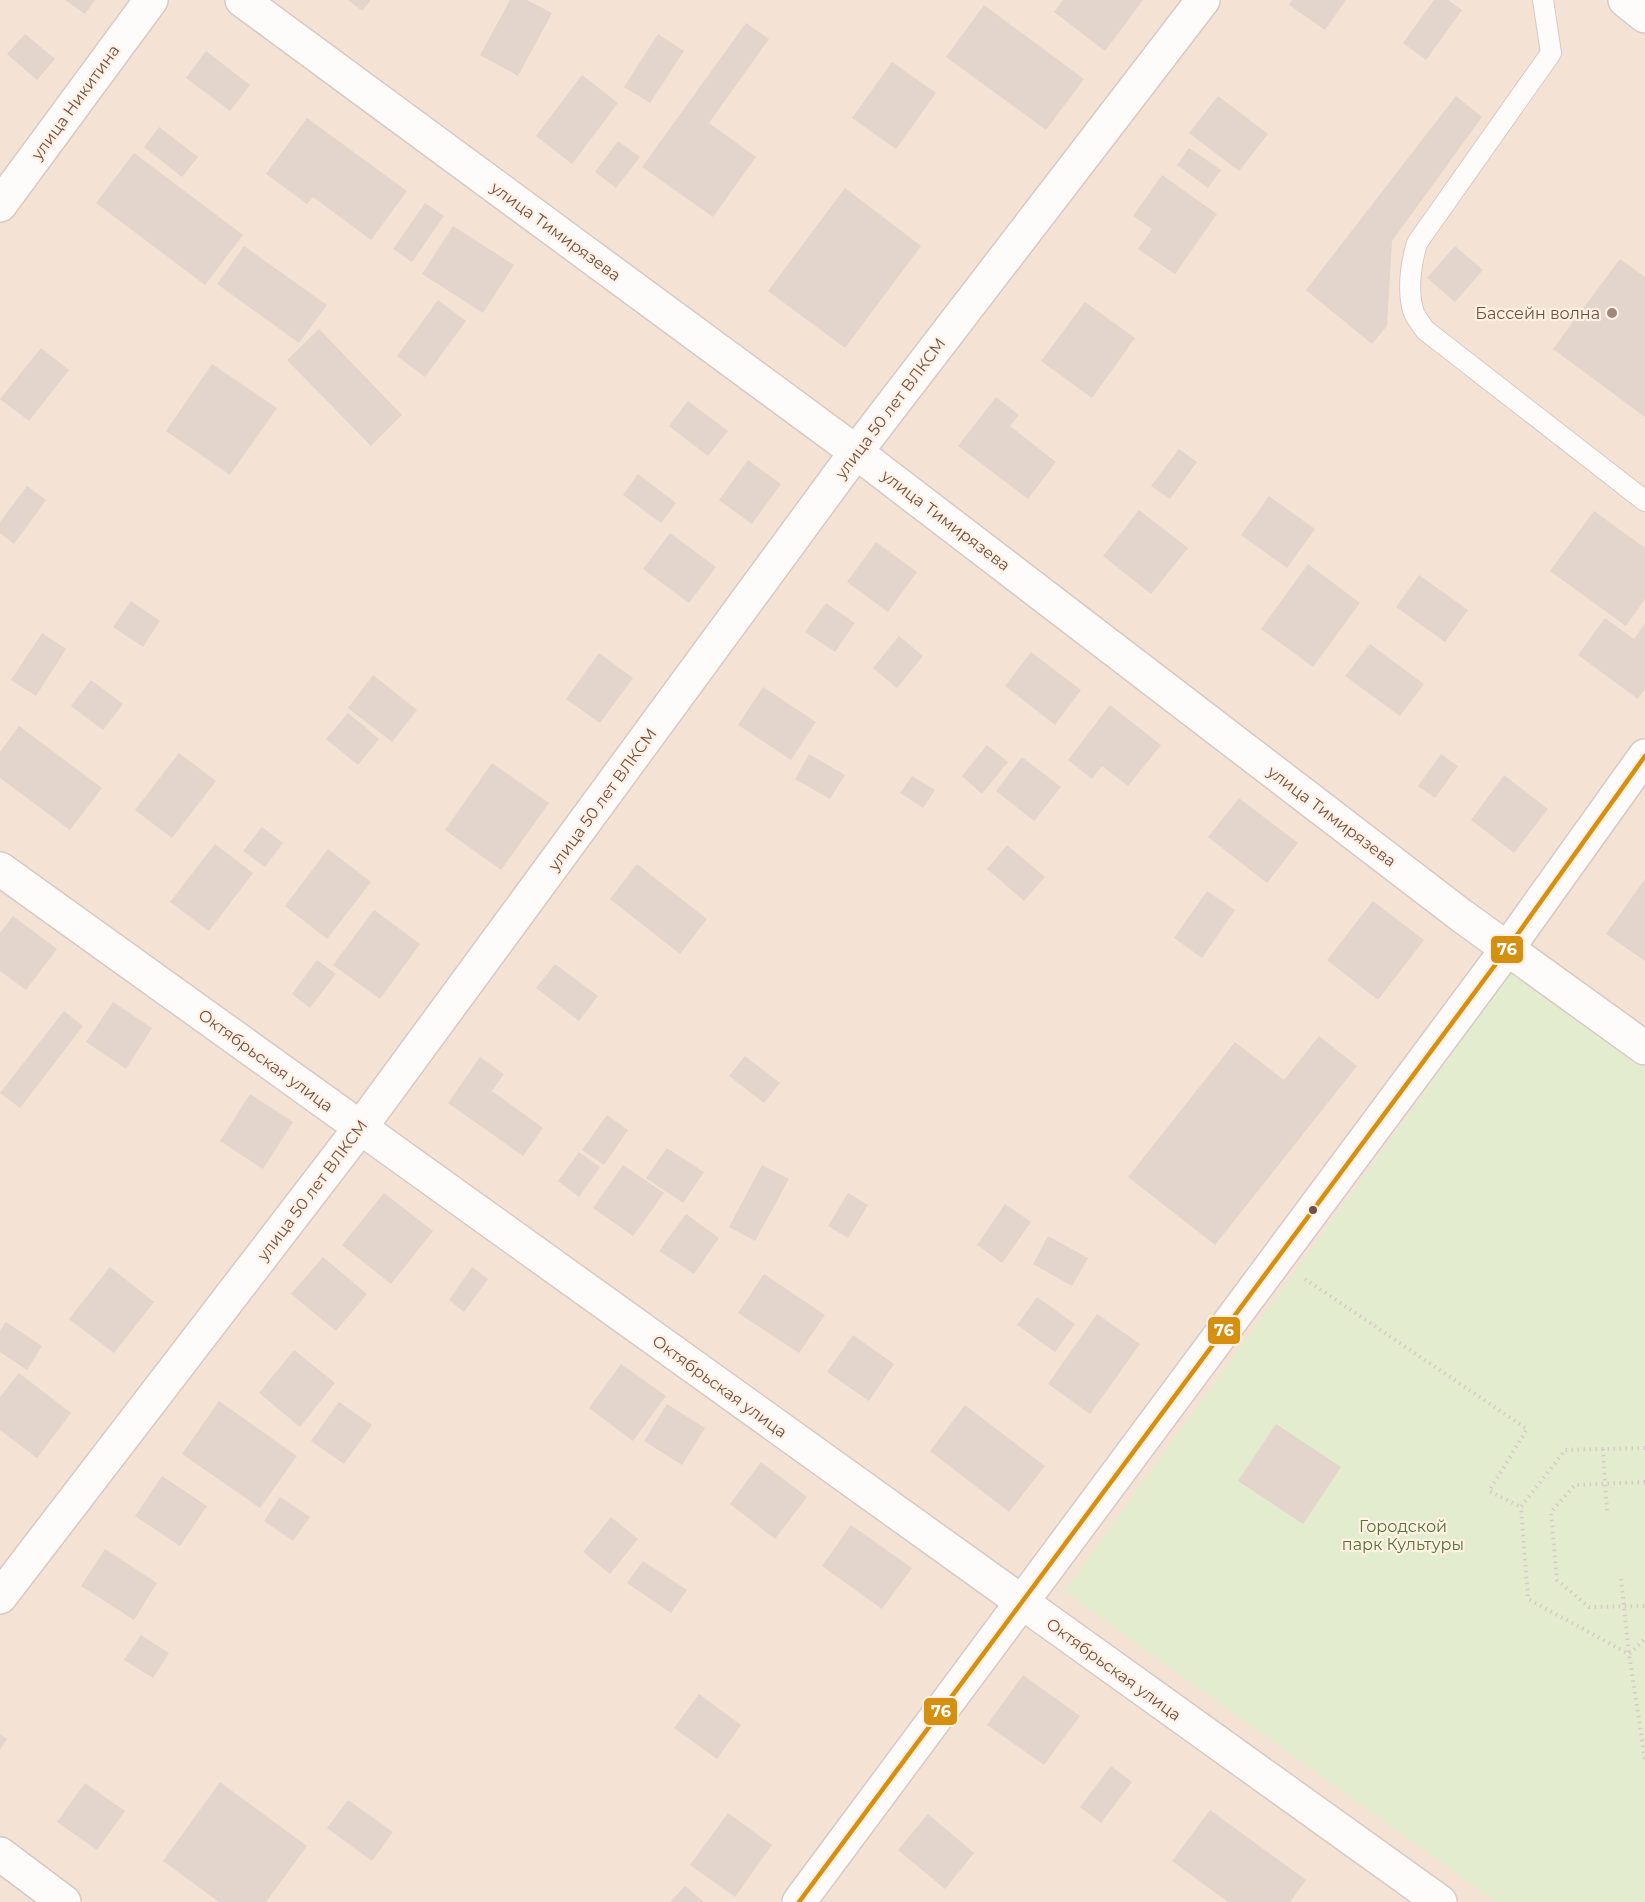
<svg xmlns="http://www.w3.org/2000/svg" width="1645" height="1902" font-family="Montserrat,sans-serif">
<rect width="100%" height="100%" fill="#f6ede5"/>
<!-- residential -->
<rect fill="#f4e3d5" x="0" y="0" width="1645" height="1902"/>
<!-- park -->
<polygon fill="#e3ecce" points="1512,971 1645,1066 1645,1902 1496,1902 1064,1591"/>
<!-- building -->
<g fill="#e3d4cc">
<polygon points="65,0 95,0 85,14"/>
<polygon points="348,0 371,0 362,11"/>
<polygon points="510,0 527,0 552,13 518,76 480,55"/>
<polygon points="1063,0 1143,0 1105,51 1054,12"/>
<polygon points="1292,0 1346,0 1325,30 1289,5"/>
<polygon points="1434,0 1448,0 1462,10 1426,60 1403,43"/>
<polygon points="984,5 1084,79 1046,130 946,57"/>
<polygon points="746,23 769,39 709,123 756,157 713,217 642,167"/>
<polygon points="25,34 55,59 37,80 7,54"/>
<polygon points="658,34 684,51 650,103 624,87"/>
<polygon points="206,51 250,85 230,111 186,78"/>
<polygon points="892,62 936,93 896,149 852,118"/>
<polygon points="582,75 618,103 572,164 536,136"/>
<polygon points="1218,96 1268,134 1239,171 1189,133"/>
<polygon points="1456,96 1482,117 1392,241 1387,326 1372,344 1306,290"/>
<polygon points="307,118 407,191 371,240 313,197 307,204 266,174"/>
<polygon points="159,127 198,157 182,177 144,147"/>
<polygon points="618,141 640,157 616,188 595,172"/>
<polygon points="1189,148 1221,170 1208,188 1177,165"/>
<polygon points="134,153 243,235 205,285 96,203"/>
<polygon points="1162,175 1217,214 1175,274 1138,249 1152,229 1133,216"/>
<polygon points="845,188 921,246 845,348 768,291"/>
<polygon points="425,203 444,216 412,262 393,249"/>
<polygon points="453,226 514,265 483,313 422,274"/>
<polygon points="244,246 327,305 299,343 217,284"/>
<polygon points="1455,246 1483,270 1455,302 1427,278"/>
<polygon points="1620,259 1645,277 1645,417 1553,349"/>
<polygon points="438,300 466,321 425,377 397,356"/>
<polygon points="1085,302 1135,338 1092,398 1041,361"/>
<polygon points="319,329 402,415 371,446 287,360"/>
<polygon points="41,348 69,370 29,421 0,399"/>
<polygon points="212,364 277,408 230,475 166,431"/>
<polygon points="996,397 1019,415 1010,426 1056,462 1028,499 958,446"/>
<polygon points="688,401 728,431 708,456 669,426"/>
<polygon points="1179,449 1197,462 1170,499 1151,486"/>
<polygon points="748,460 781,484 752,524 719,500"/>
<polygon points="638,474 676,503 661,523 623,495"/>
<polygon points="27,486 46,500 14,544 0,533 0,522"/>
<polygon points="1269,496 1315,529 1287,568 1241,535"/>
<polygon points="1139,510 1188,548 1151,594 1103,556"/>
<polygon points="1594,511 1645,548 1645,599 1626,626 1550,571"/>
<polygon points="670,533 716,567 689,603 643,569"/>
<polygon points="876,542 917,572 888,612 847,582"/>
<polygon points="1308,564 1360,603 1313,667 1261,629"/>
<polygon points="1419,575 1468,610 1445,642 1396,607"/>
<polygon points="131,601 160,621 143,647 113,627"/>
<polygon points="826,603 855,623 835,652 805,632"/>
<polygon points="1605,618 1634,639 1645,623 1645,689 1638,699 1578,655"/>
<polygon points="42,633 66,649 36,696 11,680"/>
<polygon points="899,636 923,656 897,688 873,668"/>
<polygon points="1370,644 1424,684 1400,716 1345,676"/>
<polygon points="1031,652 1081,690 1055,725 1005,686"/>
<polygon points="599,653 633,678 600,723 566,699"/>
<polygon points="373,675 417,710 392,742 348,708"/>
<polygon points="91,680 123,704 103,730 71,706"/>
<polygon points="763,687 816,722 791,760 738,725"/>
<polygon points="1110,705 1161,745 1128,786 1102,766 1092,779 1068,760"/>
<polygon points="348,713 379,739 358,765 326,739"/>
<polygon points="19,726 102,788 70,830 0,778 0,752"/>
<polygon points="987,745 1008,762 982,794 962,776"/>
<polygon points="179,753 216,781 172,838 135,810"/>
<polygon points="809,754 845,775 830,799 795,779"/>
<polygon points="1441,754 1458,766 1435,798 1418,786"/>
<polygon points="1022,757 1061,787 1034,821 996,791"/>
<polygon points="492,763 549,803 501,870 445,830"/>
<polygon points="1504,775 1548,809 1514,853 1471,820"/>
<polygon points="912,776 935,790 923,808 900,793"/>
<polygon points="1239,798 1298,843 1267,883 1208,837"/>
<polygon points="262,827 283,843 265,867 243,851"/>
<polygon points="215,844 253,873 209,931 170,902"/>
<polygon points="1007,845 1045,877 1024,901 987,869"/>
<polygon points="328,849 371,882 327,939 285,906"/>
<polygon points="637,864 707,919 680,954 610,899"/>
<polygon points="1645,879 1645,961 1606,934"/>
<polygon points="1207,891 1235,910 1202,958 1174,938"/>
<polygon points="1373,901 1424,940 1378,1000 1327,960"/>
<polygon points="374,910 420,944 380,999 333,965"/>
<polygon points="13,916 57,949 26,990 0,971 0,933"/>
<polygon points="317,960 336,974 310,1008 292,994"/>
<polygon points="555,964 598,996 579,1021 536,988"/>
<polygon points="113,1002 152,1028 126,1069 86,1042"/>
<polygon points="64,1011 83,1026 20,1108 0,1093"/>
<polygon points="1319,1036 1357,1066 1215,1245 1128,1177 1235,1042 1284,1080"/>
<polygon points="745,1056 780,1083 764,1103 729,1076"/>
<polygon points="480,1057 504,1074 492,1091 543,1128 523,1156 448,1103"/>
<polygon points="250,1094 293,1122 263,1169 220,1141"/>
<polygon points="607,1115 628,1130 604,1165 582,1150"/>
<polygon points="667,1148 704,1172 683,1203 646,1178"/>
<polygon points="579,1152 600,1167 579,1197 558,1181"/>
<polygon points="623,1165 664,1193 633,1236 593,1208"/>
<polygon points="762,1165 789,1179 755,1241 729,1227"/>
<polygon points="384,1193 433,1231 391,1284 342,1245"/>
<polygon points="848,1193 868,1205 848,1238 828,1226"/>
<polygon points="1005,1204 1031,1222 1002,1263 977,1245"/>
<polygon points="686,1214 719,1238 694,1274 659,1251"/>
<polygon points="1048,1236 1088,1258 1072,1286 1033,1264"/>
<polygon points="323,1257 367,1294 336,1331 291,1294"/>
<polygon points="110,1267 154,1302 114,1353 69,1319"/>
<polygon points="472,1267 488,1279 464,1312 449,1300"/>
<polygon points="764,1274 825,1315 799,1353 738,1313"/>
<polygon points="1037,1297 1075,1324 1055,1352 1017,1325"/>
<polygon points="1097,1314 1140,1344 1090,1414 1048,1384"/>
<polygon points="6,1322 42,1346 27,1370 0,1352 0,1331"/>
<polygon points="853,1335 894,1364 869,1401 827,1372"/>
<polygon points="294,1350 335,1383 300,1427 259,1393"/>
<polygon points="621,1364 666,1396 633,1441 589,1408"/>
<polygon points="19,1373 71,1413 37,1458 0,1430 0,1397"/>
<polygon points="219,1401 297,1456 260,1508 182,1454"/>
<polygon points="339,1402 372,1425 344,1464 311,1441"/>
<polygon points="667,1404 705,1428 682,1465 644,1441"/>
<polygon points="965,1405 1045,1466 1009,1512 930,1451"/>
<polygon points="1276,1424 1341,1467 1303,1524 1238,1481"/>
<polygon points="761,1462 807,1497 775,1539 730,1504"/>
<polygon points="162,1476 207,1506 180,1546 135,1516"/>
<polygon points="280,1497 310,1517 293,1541 264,1521"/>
<polygon points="611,1517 638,1539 610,1574 583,1552"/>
<polygon points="851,1525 912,1568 882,1609 822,1566"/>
<polygon points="105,1549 157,1583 134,1620 81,1586"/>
<polygon points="643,1561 687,1590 671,1613 627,1583"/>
<polygon points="141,1635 169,1653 153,1678 124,1660"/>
<polygon points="1023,1675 1080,1716 1044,1765 987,1725"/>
<polygon points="699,1694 741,1725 717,1759 674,1728"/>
<polygon points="0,1734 7,1739 0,1750"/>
<polygon points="1111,1766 1132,1782 1101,1823 1080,1807"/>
<polygon points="220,1782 307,1846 266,1902 219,1902 163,1861"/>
<polygon points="85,1783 125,1811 97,1850 57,1822"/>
<polygon points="348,1800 393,1832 372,1861 327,1828"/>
<polygon points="1210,1810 1306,1880 1290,1902 1228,1902 1172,1861"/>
<polygon points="728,1813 772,1845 735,1897 690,1865"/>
<polygon points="928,1814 974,1853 945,1889 898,1850"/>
<polygon points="685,1886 704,1902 670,1902"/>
</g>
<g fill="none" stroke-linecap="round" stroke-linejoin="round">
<defs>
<path id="lane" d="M1543 0 1551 53 1417 243C1411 264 1407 288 1413 310 1415 317 1421 324 1425 330L1645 501"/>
<g id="street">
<polyline points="242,0 856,452 1462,916 1645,1048"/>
<polyline points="1625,0 1645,16"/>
<polyline points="0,205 151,0"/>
<polyline points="0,869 1440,1902"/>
<polyline points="0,1597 360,1128 856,452 1203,0"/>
<polyline points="799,1902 1507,949 1645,756"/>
</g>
<polyline id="secondary" points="0,1854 64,1902"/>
</defs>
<!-- lane casing -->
<use href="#lane" stroke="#d7cac3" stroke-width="22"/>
<!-- street casing -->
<use href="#street" stroke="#d7cac3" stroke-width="36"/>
<!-- secondary casing -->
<use href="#secondary" stroke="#d6c8c1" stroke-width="36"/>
<!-- path -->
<g stroke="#d7cbc7" stroke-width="4" stroke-dasharray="1.5 4.5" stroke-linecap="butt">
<polyline points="1305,1279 1527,1429 1489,1491 1521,1507"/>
<polyline points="1645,1448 1565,1450 1521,1507 1528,1599 1629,1654 1645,1639"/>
<polyline points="1603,1449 1607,1512"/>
<polyline points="1645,1482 1575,1485 1551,1512 1557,1580 1589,1607 1645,1606"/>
<polyline points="1621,1579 1629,1654 1645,1760"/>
</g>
<!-- lane -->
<use href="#lane" stroke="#fefcfb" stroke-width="20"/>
<!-- street -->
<use href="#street" stroke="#fefcfb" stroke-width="33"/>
<!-- secondary -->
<use href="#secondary" stroke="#fefcfb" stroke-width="33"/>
<defs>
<polyline id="bus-1" points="799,1902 1507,949 1645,756"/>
</defs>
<!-- bus-1 casing -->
<use href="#bus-1" stroke="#fff1e4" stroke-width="9"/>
<!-- bus-1 -->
<use href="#bus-1" stroke="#d69011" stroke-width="4.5"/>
</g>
<!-- markers -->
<circle fill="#a2877c" stroke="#fff1e4" stroke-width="2" cx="1612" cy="313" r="6"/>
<circle fill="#745044" stroke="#fff1e4" stroke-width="2" cx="1313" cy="1210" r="5"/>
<g text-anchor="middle" stroke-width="4.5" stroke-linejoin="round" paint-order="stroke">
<!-- street labels -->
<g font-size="16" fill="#745044" stroke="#fff1e4">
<text transform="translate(75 102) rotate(-54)" y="6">улица Никитина</text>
<text transform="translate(556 231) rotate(36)" y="6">улица Тимирязева</text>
<text transform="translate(890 408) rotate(-53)" y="6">улица 50 лет ВЛКСМ</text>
<text transform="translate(946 520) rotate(37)" y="6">улица Тимирязева</text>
<text transform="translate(602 799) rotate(-54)" y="6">улица 50 лет ВЛКСМ</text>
<text transform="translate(1332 816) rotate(37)" y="6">улица Тимирязева</text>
<text transform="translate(266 1060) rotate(36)" y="6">Октябрьская улица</text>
<text transform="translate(312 1190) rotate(-53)" y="6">улица 50 лет ВЛКСМ</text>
<text transform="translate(720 1386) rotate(36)" y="6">Октябрьская улица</text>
<text transform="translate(1114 1669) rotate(36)" y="6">Октябрьская улица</text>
</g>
<!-- poi labels -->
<g font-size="16" fill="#745044" stroke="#fff1e4" text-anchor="end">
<text x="1600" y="319">Бассейн волна</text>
</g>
<!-- park labels -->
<g font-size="16" fill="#52753a" stroke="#fff1e4">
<text x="1403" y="1532">Городской<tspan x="1403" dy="18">парк Культуры</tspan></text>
</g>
</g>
<g stroke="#fff1e4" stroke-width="2">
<rect x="1490" y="935" width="34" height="29" rx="6" fill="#d69011"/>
<rect x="1207" y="1316" width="34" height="29" rx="6" fill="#d69011"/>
<rect x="923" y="1697" width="35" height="29" rx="6" fill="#d69011"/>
</g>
<g font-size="16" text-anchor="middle" font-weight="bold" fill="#fff">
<text x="1507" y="955">76</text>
<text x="1224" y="1336">76</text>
<text x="941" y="1717">76</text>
</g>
</svg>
